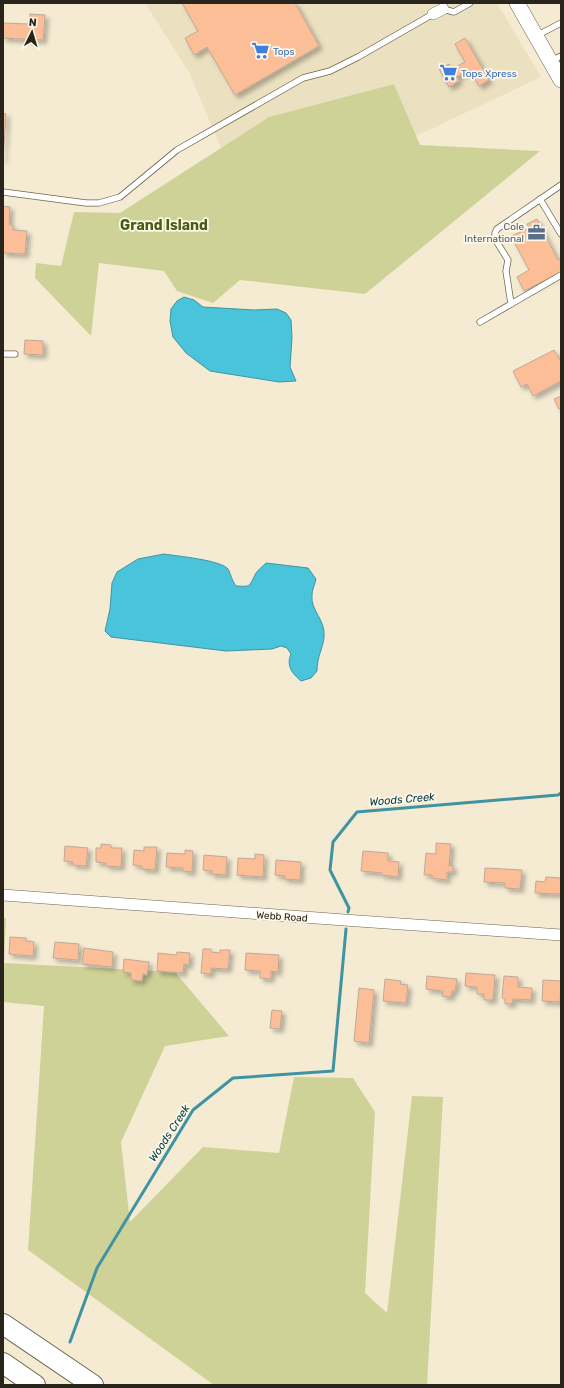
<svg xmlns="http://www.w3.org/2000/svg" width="564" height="1388" font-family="Rubik,sans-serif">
<defs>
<filter id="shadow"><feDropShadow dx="3.5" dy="3.5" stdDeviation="2" flood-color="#0004"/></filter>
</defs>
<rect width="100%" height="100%" fill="#f4ebd2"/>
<!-- built -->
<polygon fill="#ebe0bf" points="145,3 497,3 541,77 416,136 394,84 269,117 221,148 189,72"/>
<!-- green -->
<g fill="#ced297">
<polygon points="394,84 420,145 540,151 365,294 240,280 213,303 177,291 164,271 99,263 91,336 35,278 36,263 61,266 74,212 120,213 269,117"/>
<polygon points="3,918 6,918 4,963 175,972 229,1036 165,1046 121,1142 130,1222 203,1147 279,1153 294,1077 353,1078 375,1112 365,1293 387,1313 412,1096 443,1097 427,1385 214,1385 28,1250 44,1006 3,1002"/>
</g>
<!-- water -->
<g fill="#4ac4db" stroke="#4094a2">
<polygon points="184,297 194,300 203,307 254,310 277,309 286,313 291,320 292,338 290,367 296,381 279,382 210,371 186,353 173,337 170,321 171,309 177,301"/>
<path d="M164 554C176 556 221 560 228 569 230 572 232 581 236 586 252 587 249 586 256 573 258 570 263 566 266 563L308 568 316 579C315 584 312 590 312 595 310 610 326 620 324 637 323 649 317 656 317 671L311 678 301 681C292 673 286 666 291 654L287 648 281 646 272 649 226 651 111 637 105 631 110 609 112 583 117 572 138 559Z"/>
</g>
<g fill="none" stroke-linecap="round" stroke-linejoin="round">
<!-- stream -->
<g stroke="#4094a2" stroke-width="3">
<polyline points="348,912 349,908 330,870 333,842 357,812 558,795 561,793"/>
<polyline points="70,1342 97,1268 193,1110 233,1078 333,1071 346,929"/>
</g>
</g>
<!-- building -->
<g fill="#fcbe97" stroke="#c0a89a" filter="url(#shadow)">
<polygon points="182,3 295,3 319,46 235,95 207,47 194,55 185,38 198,31"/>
<polygon points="30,14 45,15 43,40 3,38 3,23 29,24"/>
<polygon points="465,38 489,80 479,86 470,70 456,77 452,69 465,62 455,44"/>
<polygon points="449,64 459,81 449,87 439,69"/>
<polygon points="3,113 6,114 3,161"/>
<polygon points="3,206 10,207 9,225 13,225 13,230 27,231 25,254 3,253"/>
<polygon points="537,219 558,260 561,259 561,272 524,291 517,277 529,270 511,236 529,228 527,224"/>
<polygon points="25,340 43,341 43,355 24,354"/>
<polygon points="554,350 561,362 561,381 533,396 527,384 521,387 513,371"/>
<polygon points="561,396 561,408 559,409 554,399"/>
<polygon points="436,843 451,844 449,866 453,866 453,872 447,872 447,880 432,878 432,875 424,875 426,853 436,854"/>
<polygon points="101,844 111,845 111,848 122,848 121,867 106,866 106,863 96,862 96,848 101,848"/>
<polygon points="65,846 88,848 86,866 73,865 73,862 64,861"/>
<polygon points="144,847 157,847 155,870 142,869 142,866 133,865 134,850 144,851"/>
<polygon points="185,850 193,851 192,872 183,871 183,868 166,867 167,853 185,854"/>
<polygon points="363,851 388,853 388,861 399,862 398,877 381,875 382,873 361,871"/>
<polygon points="255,854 264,855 263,877 237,875 238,858 255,859"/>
<polygon points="204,855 227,857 226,875 211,874 212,871 203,870"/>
<polygon points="276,860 301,862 300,880 284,879 285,876 275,875"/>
<polygon points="485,868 522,870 520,889 505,888 505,883 484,882"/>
<polygon points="546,877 561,878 561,894 535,893 536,881 545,882"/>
<polygon points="10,937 26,938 26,941 34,942 33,956 9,954"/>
<polygon points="55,942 79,944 78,960 53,958"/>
<polygon points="84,948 113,952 112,967 82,964"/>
<polygon points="203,949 211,949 211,952 220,953 220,950 230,950 228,969 211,968 211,974 201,973"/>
<polygon points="177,952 190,953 189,965 184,964 183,973 157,971 158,953 176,955"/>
<polygon points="246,953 279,955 278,972 271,971 271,979 260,978 260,971 245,970"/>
<polygon points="124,959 149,962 147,975 143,974 142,981 131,980 131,973 123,972"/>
<polygon points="466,973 495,975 493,1000 484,1000 484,994 477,994 477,987 465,986"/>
<polygon points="427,976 457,979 455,991 452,991 451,997 442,996 443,991 426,989"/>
<polygon points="504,976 518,977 518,987 532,988 531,1000 513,999 512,1004 505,1004 505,999 502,998"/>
<polygon points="385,979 401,981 400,984 408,985 406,1003 383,1001"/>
<polygon points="543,980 561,981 560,1002 542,1001"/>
<polygon points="359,988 374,990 369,1043 354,1041"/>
<polygon points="272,1010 282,1011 280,1029 270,1028"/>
</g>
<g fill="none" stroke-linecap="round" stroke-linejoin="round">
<defs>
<g id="lane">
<polyline points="444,3 443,9 454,12 470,3"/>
<polyline points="536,36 561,23"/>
<polyline points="551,61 561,56"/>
<polyline points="3,192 86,203 99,203 120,197 177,150 303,78 330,71 358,57 433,14"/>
<polyline points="540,199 561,234"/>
<polyline points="511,304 506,271 508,260 495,239 495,233 497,229 561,185"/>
<polyline points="480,322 561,275"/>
<polyline points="3,354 15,354"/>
</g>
<g id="street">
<polyline points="433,14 443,9"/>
<polyline points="3,895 358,921 561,935"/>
</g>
<polyline id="secondary" points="517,3 561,80"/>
<g id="highway">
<polyline points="3,1324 93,1385"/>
<polyline points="3,1363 35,1385"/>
</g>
</defs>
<!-- lane casing -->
<use href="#lane" stroke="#6d654f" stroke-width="7"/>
<!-- street casing -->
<use href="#street" stroke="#6d654f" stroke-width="12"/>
<!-- secondary casing -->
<use href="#secondary" stroke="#6d654f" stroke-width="16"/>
<!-- highway casing -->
<use href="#highway" stroke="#6d654f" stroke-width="22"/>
<!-- lane -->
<use href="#lane" stroke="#fff" stroke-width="5.5"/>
<!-- street -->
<use href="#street" stroke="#fff" stroke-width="11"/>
<!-- secondary -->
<use href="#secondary" stroke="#fff" stroke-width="15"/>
<!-- highway -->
<use href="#highway" stroke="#fff" stroke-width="20"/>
</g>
<!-- icons -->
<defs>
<symbol id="supermarket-bare" viewBox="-9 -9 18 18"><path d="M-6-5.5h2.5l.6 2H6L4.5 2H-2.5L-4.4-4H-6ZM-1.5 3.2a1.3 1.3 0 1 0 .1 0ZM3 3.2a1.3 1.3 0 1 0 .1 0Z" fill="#3f7fe0" stroke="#fef8e9" stroke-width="2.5" paint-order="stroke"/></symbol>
<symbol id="office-bare" viewBox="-9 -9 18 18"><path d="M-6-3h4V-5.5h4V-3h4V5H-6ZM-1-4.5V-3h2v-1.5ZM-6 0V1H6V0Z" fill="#5c6f8a" stroke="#fef8e9" stroke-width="2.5" paint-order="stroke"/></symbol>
</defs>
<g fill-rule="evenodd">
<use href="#supermarket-bare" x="248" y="38" width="25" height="25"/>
<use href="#supermarket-bare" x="436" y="60" width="25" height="25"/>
<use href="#office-bare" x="524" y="220" width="25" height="25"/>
</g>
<g text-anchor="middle" stroke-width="3.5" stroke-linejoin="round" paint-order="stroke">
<!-- shop labels -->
<g font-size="10" fill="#366cbe" stroke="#fef8e9" text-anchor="start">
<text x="273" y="55">Tops</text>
<text x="461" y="77">Tops Xpress</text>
</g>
<!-- service labels -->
<g font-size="10" fill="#4e5e75" stroke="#fef8e9" text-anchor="end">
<text x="524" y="230">Cole<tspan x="524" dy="12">International</tspan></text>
</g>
<!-- street labels -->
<g font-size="10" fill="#29251c" stroke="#fef8e9">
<text transform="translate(282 916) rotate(4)" y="4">Webb Road</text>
</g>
<!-- water labels -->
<g font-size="11" font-style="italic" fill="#003a44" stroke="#fef8e9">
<text transform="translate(402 799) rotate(-5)" y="4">Woods Creek</text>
<text transform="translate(169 1133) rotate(-57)" y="4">Woods Creek</text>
</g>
<!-- district labels -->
<g font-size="14" font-weight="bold" fill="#465d16" stroke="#fef8e9">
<text x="164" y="230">Grand Island</text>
</g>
</g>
<!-- border -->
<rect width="564" height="1388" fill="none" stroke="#29251c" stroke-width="8"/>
<!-- north arrow -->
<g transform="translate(32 32) rotate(5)" stroke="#fef8e9" stroke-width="3" paint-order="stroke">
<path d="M0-3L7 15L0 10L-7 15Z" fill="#29251c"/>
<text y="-6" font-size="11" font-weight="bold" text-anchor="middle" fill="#29251c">N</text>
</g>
</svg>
